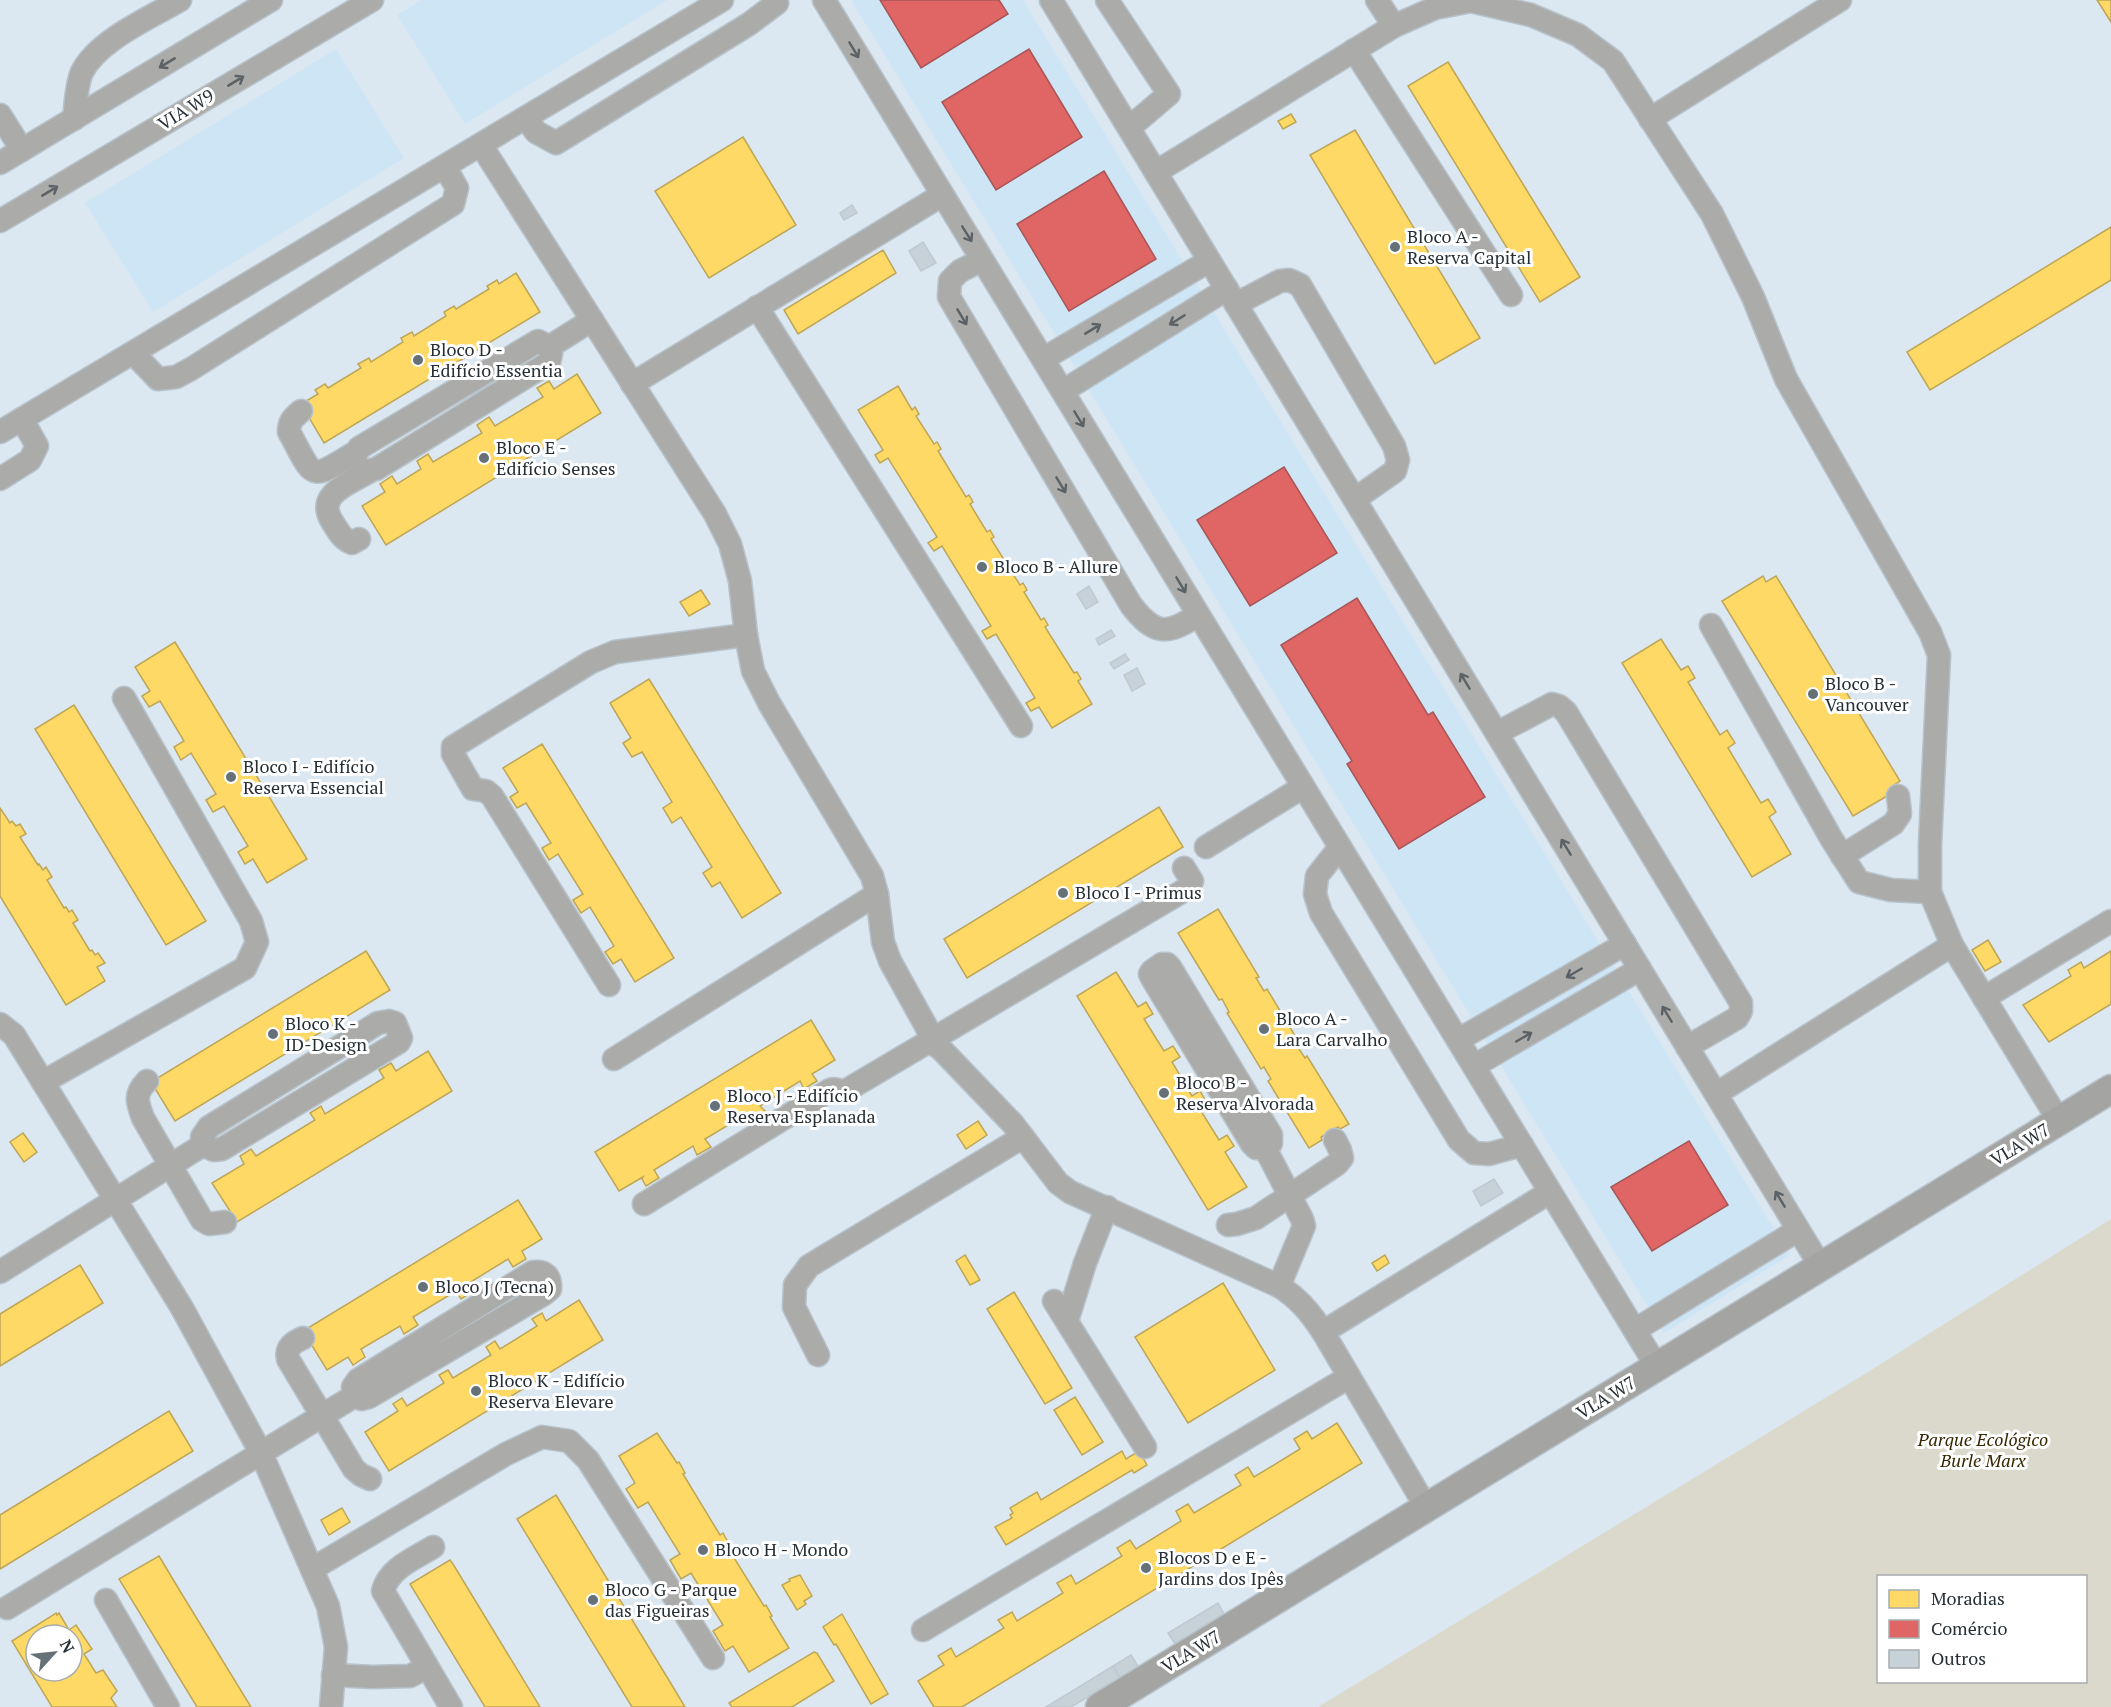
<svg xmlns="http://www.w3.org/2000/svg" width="2111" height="1707" font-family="'PT Serif',serif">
<rect width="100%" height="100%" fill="#dbe8f1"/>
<!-- built -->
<g fill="#cee5f5">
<polygon points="421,0 667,0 465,124 397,15"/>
<polygon points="851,0 1023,0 1790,1255 1664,1333"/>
<polygon points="336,49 404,158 153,312 85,203"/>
</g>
<!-- green -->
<path fill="#dad9cc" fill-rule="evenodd" d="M2111 1219V1707H1318L1868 1372ZM1878 1576H2086V1682H1878Z"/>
<!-- homes -->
<g fill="#ffd966" stroke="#bea657" stroke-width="1.5" fill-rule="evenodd">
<polygon points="2097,0 2111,0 2111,22 2099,3"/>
<polygon points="1448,62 1580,277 1540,302 1408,86"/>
<polygon points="1291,114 1296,122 1283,129 1278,121"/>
<polygon points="1355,130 1480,338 1435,364 1310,155"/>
<polygon points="743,137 796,225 709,278 655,191"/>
<polygon points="2111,227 2111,280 1930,390 1907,352"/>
<polygon points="883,250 896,273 798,334 784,310"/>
<polygon points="516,273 540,312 324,443 301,404 318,394 315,390 325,384 328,388 361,368 358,364 369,358 371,362 403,342 401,338 412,332 414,336 446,316 444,312 454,306 456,309 489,289 487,286 497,280 499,284"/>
<polygon points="577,374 601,413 386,545 362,506 385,492 380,484 392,476 397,484 421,469 417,461 428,454 433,462 482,433 477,425 489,417 495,426 543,397 537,388 549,381 554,389"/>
<polygon points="898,386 912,410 915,407 919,414 916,416 934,444 937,442 941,449 938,451 966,497 969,495 973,502 970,504 987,532 990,530 994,537 991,539 1020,585 1023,583 1027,590 1024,592 1041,620 1044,618 1048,625 1045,627 1074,673 1077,672 1081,679 1078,681 1092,704 1052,728 1039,707 1031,711 1026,703 1035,698 996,634 987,639 982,631 991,626 942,546 934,551 928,543 937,537 888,458 880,463 875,455 883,450 858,410"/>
<polygon points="1763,576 1766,582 1776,576 1900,781 1891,787 1894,792 1853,816 1722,601"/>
<polygon points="701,590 710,604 689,616 680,602"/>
<polygon points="1661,639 1681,670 1688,666 1695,678 1688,682 1720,735 1727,730 1735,743 1728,748 1761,803 1768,799 1776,812 1769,817 1791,854 1752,877 1622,663"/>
<polygon points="175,642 307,859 267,883 253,859 245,864 238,852 248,846 224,806 213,812 206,800 216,794 191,753 181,760 174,747 184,741 160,701 149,707 142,696 150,691 135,667"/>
<polygon points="649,679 781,893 742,918 720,882 712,887 703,873 712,867 681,817 672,823 663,808 672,802 642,752 632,757 623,743 631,738 610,703"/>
<polygon points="74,705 206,921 166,945 35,729"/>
<polygon points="542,744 674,958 635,982 621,959 613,964 605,952 614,946 590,907 581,913 573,900 583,894 558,854 549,860 542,848 551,843 526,803 517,808 510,797 518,792 503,768"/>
<polygon points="1159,807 1183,847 967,978 944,939"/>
<polygon points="0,808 10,823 12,821 16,826 20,824 26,834 20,837 38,865 39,864 43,870 46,867 52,877 47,880 64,908 66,907 69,912 72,910 78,920 73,923 90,951 92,950 95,955 98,953 105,963 97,967 105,981 66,1005 0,896"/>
<polygon points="1218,909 1259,977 1256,978 1264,991 1267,989 1300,1044 1297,1046 1305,1058 1307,1056 1349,1124 1340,1129 1338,1127 1321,1137 1322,1140 1309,1148 1268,1081 1271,1079 1264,1067 1261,1069 1227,1013 1229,1012 1222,999 1219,1000 1178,933"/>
<polygon points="1988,940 2001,962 1985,971 1972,950"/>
<polygon points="366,951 390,990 175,1121 151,1082"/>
<polygon points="2111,951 2111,1004 2049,1042 2023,1005 2071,976 2068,970 2081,962 2084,968"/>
<polygon points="1116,972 1138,1007 1146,1002 1153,1014 1144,1019 1164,1051 1173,1046 1180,1057 1172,1062 1192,1096 1200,1091 1207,1103 1199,1108 1219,1140 1227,1135 1234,1146 1225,1152 1247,1187 1208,1210 1077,996"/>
<polygon points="811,1020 835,1060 812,1074 817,1081 804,1089 800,1081 760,1106 766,1112 753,1121 748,1113 705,1139 711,1147 697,1155 693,1146 654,1170 659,1178 646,1186 642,1179 643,1177 619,1191 595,1152"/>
<polygon points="428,1051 452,1091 237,1222 212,1183 244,1164 240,1156 251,1149 256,1156 315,1120 310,1113 321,1106 325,1114 384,1078 379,1070 391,1063 396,1071"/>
<polygon points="978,1121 987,1135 966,1149 957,1135"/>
<polygon points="23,1133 37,1152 24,1162 10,1142"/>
<polygon points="518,1200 542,1239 522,1251 526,1259 513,1267 508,1259 469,1283 474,1291 461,1299 456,1291 413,1317 418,1325 404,1334 400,1326 361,1349 365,1357 353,1365 348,1357 327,1370 303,1331"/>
<polygon points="965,1255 980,1280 970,1285 956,1261"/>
<polygon points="1385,1255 1389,1263 1377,1271 1372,1263"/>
<polygon points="80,1265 103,1303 0,1366 0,1314"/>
<polygon points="1223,1283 1275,1370 1188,1423 1135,1337"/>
<polygon points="1014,1292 1072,1388 1045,1404 987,1309"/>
<polygon points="579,1300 603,1340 389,1471 365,1432 398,1411 393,1404 402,1398 407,1406 444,1383 439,1375 448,1370 453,1378 491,1355 486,1347 495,1341 500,1349 537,1326 532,1319 542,1313 546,1321"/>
<polygon points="1075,1397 1103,1442 1082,1455 1054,1410"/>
<polygon points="169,1411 193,1451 0,1569 0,1515"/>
<polygon points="1337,1423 1362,1463 962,1707 934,1707 918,1681 944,1665 938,1656 951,1648 956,1657 1004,1628 998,1620 1012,1612 1017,1621 1063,1593 1057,1583 1071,1575 1076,1584 1122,1556 1117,1548 1130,1540 1136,1549 1181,1521 1176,1511 1188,1504 1194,1513 1241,1485 1235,1475 1248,1467 1254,1477 1300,1449 1294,1439 1307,1431 1312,1439"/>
<polygon points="657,1433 677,1463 679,1462 685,1473 683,1474 720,1535 723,1533 729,1544 726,1545 764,1606 766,1605 772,1616 770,1617 789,1648 749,1672 733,1646 725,1651 713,1631 723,1625 691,1573 681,1579 670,1560 680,1554 648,1502 638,1508 626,1489 635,1483 619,1456"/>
<polygon points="1122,1451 1126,1459 1139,1451 1147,1465 1134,1473 1132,1470 1006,1545 995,1527 1012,1518 1010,1515 1013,1513 1010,1508 1037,1492 1041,1500"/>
<polygon points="556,1495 670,1682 685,1707 632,1707 517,1519"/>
<polygon points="342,1508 350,1522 329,1535 321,1520"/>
<polygon points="159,1556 180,1591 251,1707 197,1707 119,1579"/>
<polygon points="450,1560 453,1564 540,1707 485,1707 410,1584"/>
<polygon points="800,1575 812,1596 804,1601 806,1604 797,1610 782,1585 790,1581 789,1579"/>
<path d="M56 1613 57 1615 59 1613 69 1630 76 1625 92 1649 84 1654 96 1673 103 1670 117 1691 111 1698 117 1707H52L12 1641ZM36 1635H72V1671H36Z"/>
<polygon points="842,1614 888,1694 871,1704 836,1644 834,1645 823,1627"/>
<polygon points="814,1652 817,1653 834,1681 792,1707 732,1707 729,1703"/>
</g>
<!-- shops -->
<g fill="#e06666" stroke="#a85657" stroke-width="1.5">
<polygon points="880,0 999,0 1008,14 921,68"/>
<polygon points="1029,49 1082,137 996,190 942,102"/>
<polygon points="1104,171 1156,259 1069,311 1017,224"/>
<polygon points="1284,467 1337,553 1250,606 1197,520"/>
<polygon points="1357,598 1428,715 1433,712 1485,797 1399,849 1347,764 1352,761 1281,645"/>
<polygon points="1689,1141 1728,1205 1652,1251 1611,1187"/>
</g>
<!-- building -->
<g fill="#c6d1d8" stroke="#bfc9d1" stroke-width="1.5">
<polygon points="852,205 857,213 844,220 840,213"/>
<polygon points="923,242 936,263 921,271 909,251"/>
<polygon points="1089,586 1098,602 1086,609 1077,594"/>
<polygon points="1111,630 1115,636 1099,645 1096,639"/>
<polygon points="1125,654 1129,660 1114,669 1110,663"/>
<polygon points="1137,668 1145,684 1132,691 1124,675"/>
<polygon points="1494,1179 1503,1193 1481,1206 1473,1191"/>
<polygon points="1218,1603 1224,1614 1175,1644 1168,1633"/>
<polygon points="1131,1655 1138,1666 1120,1678 1113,1666"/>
<polygon points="1113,1666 1120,1678 1071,1707 1046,1707"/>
</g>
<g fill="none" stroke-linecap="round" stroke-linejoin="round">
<defs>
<g id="minor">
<polyline points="824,0 1657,1367"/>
<polyline points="1051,0 1821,1267"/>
<polyline points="1107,0 1169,94 1129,128"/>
<polyline points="1377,0 1394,26"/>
<polyline points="1354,50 1511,295"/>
<polyline points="0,115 22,150"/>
<polyline points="526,118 536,132 556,143 749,24 777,3 776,0"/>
<path d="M74 119C76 105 76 85 82 72 98 40 150 18 180 0"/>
<polyline points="1650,119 1840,0"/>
<path d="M481 145 715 514 730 544 740 581 746 635 753 671 769 703 872 876 877 894 883 942 890 961 927 1028 931 1042 941 1049 1013 1124 1058 1183 1070 1192 1279 1286C1298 1298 1310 1312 1323 1332L1426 1507"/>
<polyline points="0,163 271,0"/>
<polyline points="1156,172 1394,26 1435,8 1471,1 1531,15 1578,35 1613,61 1712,214 1753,297 1786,379 1930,632 1939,655 1930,844 1930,892 1952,945 2059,1121"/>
<polyline points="0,221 372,0"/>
<path d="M982 260 960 271 950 281 949 297 1131 605C1155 636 1167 635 1198 615"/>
<polyline points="1236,304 1280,281 1289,280 1300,285 1394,446 1398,460 1395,471 1355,499"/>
<polyline points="757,307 1021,726"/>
<polygon points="538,341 549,347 551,353 549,363 545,365 376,469 364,471 356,465 355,457 359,448"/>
<polyline points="549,347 592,320"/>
<polyline points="133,353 158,379 176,377 191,369 453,204 457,188 445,167"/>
<polyline points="1043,359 1209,261"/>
<polyline points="632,384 942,195"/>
<polyline points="1063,391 1227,289"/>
<path d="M301 411C293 418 289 421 289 432 315 479 308 482 356 452"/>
<polyline points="0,432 722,0"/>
<polyline points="0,479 30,460 37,446 22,419"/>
<path d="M359 539 352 543C342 539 339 532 333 523 314 494 349 484 370 471"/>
<polyline points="1711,625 1831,838 1859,882 1891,890 1930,892"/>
<polyline points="1497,733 1552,704 1559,706 1566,712 1741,1003 1741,1011 1737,1018 1687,1047"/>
<polyline points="1206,847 1303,787"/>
<polyline points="1340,847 1317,876 1315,894 1321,913 1459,1140 1474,1153 1489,1154 1522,1145"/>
<polyline points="1842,856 1893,824 1900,814 1898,796"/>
<polygon points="1162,964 1167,964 1170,967 1271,1135 1271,1143 1265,1148 1256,1148 1252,1144 1152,978 1150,974 1152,971"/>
<polyline points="609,985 492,796 486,791 473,789 453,754 453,747 591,662 615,652 746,635"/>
<polyline points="1984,998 2111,921"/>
<polygon points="389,1021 395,1023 401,1038 399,1042 222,1149 214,1150 203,1145 202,1137 209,1127 378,1023"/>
<polyline points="0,1024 14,1035 182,1308 261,1453 328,1606 336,1647 331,1707"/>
<polyline points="1458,1040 1625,944"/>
<polyline points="614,1059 877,894"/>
<polyline points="1474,1066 1640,969"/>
<path d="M147 1081C134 1094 137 1102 143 1118L202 1220 209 1224 225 1222"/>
<polyline points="43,1082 245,968 257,942 251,921 124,698"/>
<polyline points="1716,1094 1952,945"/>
<polyline points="1265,1148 1302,1219 1304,1226 1279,1286"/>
<path d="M644 1204 830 1090C836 1087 841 1093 847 1090L1188 888 1192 881 1184 868"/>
<polyline points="1228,1225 1237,1224 1256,1218 1337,1164 1342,1158 1340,1150 1335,1140"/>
<polyline points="0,1272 203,1145"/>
<path d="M533 1272C545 1270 551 1277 550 1289L544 1294 369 1397 361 1399 356 1395 353 1387 358 1380Z"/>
<polyline points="1054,1301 1145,1447"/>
<polyline points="1067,1321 1085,1263 1107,1207"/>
<polyline points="1635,1330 1798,1230"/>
<polyline points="1323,1332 1550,1192"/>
<path d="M303 1338C294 1342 285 1347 288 1359L354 1469 361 1475 370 1479"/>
<polyline points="818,1355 794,1307 795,1285 809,1266 1023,1137"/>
<path d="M433 1547C414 1559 389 1568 383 1591L451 1707"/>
<polyline points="312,1569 506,1454 542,1437 569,1441 588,1460 713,1658"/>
<polyline points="106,1600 168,1707"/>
<polyline points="7,1608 356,1395"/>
<polyline points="923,1630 1349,1377"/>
<polyline points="333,1675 372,1677 410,1676 427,1667"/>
</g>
<polyline id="major" points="1100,1707 2111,1089"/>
</defs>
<!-- minor casing -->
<use href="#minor" stroke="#b8c2ca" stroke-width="25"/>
<!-- major casing -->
<use href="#major" stroke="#b8c2ca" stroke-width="31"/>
<!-- minor -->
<use href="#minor" stroke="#abacaa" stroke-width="22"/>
<!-- major -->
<use href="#major" stroke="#a4a5a3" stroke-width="28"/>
</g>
<!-- one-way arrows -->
<defs><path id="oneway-shaft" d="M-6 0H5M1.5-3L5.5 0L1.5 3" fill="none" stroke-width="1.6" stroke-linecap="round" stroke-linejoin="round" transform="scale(1.5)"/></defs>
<g stroke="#5b6164">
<use href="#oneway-shaft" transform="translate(854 50) rotate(59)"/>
<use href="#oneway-shaft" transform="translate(167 63) rotate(149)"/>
<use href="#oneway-shaft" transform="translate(236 81) rotate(-31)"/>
<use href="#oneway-shaft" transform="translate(50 191) rotate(-31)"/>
<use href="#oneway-shaft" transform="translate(967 234) rotate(58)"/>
<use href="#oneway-shaft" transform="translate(962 317) rotate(59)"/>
<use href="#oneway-shaft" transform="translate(1177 320) rotate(148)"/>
<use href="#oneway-shaft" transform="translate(1093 329) rotate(-31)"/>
<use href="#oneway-shaft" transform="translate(1079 419) rotate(59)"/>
<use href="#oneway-shaft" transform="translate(1061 485) rotate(59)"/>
<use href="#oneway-shaft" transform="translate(1181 585) rotate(59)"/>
<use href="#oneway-shaft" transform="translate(1465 681) rotate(-121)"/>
<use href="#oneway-shaft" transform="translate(1566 847) rotate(-121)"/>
<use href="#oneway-shaft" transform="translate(1574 973) rotate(150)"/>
<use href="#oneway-shaft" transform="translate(1667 1014) rotate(-121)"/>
<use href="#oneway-shaft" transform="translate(1524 1037) rotate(-30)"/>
<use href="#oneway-shaft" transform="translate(1780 1199) rotate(-121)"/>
</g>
<!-- markers -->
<g fill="#657077" stroke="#fff" stroke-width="2">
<circle cx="1395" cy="247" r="6"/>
<circle cx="418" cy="360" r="6"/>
<circle cx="484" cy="458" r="6"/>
<circle cx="982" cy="567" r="6"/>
<circle cx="1813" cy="694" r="6"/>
<circle cx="231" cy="777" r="6"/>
<circle cx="1063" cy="893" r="6"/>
<circle cx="1264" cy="1029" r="6"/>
<circle cx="273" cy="1034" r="6"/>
<circle cx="1164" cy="1093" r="6"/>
<circle cx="715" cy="1106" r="6"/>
<circle cx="423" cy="1287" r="6"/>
<circle cx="476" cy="1391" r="6"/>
<circle cx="703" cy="1550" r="6"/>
<circle cx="1146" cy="1568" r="6"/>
<circle cx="593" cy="1600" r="6"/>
</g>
<g text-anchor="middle" stroke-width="6" stroke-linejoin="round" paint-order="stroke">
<!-- street labels -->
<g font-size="18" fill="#252f35" stroke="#fff">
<text transform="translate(186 110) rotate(-31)" y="6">VIA W9</text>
<text transform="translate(2020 1145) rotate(-31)" y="6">VLA W7</text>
<text transform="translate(1606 1398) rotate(-31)" y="6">VLA W7</text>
<text transform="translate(1191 1652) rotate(-31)" y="6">VLA W7</text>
</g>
<!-- poi labels -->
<g font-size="18" fill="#252f35" stroke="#fff" text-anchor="start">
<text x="1407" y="243">Bloco A -<tspan x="1407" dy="21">Reserva Capital</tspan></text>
<text x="430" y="356">Bloco D -<tspan x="430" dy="21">Edifício Essentia</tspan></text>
<text x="496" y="454">Bloco E -<tspan x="496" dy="21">Edifício Senses</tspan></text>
<text x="994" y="573">Bloco B - Allure</text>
<text x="1825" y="690">Bloco B -<tspan x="1825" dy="21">Vancouver</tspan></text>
<text x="243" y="773">Bloco I - Edifício<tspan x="243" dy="21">Reserva Essencial</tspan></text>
<text x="1075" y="899">Bloco I - Primus</text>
<text x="1276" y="1025">Bloco A -<tspan x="1276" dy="21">Lara Carvalho</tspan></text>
<text x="285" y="1030">Bloco K -<tspan x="285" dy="21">ID-Design</tspan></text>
<text x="1176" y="1089">Bloco B -<tspan x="1176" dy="21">Reserva Alvorada</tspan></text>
<text x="727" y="1102">Bloco J - Edifício<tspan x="727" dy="21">Reserva Esplanada</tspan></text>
<text x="435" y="1293">Bloco J (Tecna)</text>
<text x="488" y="1387">Bloco K - Edifício<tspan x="488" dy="21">Reserva Elevare</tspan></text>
<text x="715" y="1556">Bloco H - Mondo</text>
<text x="1158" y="1564">Blocos D e E -<tspan x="1158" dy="21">Jardins dos Ipês</tspan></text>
<text x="605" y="1596">Bloco G - Parque<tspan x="605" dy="21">das Figueiras</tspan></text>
</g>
<!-- park labels -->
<g font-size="18" font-style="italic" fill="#362701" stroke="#fff">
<text x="1983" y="1446">Parque Ecológico<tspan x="1983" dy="21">Burle Marx</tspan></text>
</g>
</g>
<!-- legend -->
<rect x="1877" y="1575" width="210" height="108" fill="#ffffff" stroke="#a8acae" stroke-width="1.5"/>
<rect x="1889" y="1590" width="30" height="18" fill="#ffd966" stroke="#a8acae" stroke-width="1.5"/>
<text x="1931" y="1605" font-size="18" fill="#252f35">Moradias</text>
<rect x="1889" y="1620" width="30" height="18" fill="#e06666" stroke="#a8acae" stroke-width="1.5"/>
<text x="1931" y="1635" font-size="18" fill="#252f35">Comércio</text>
<rect x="1889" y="1650" width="30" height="18" fill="#c6d1d8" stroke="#a8acae" stroke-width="1.5"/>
<text x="1931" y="1665" font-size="18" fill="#252f35">Outros</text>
<!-- north arrow -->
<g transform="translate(54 1653) rotate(63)"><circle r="28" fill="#ffffff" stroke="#a8acae" stroke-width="1.5"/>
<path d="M0-4.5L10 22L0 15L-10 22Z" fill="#657077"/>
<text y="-9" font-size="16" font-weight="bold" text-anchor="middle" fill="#252f35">N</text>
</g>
</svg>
